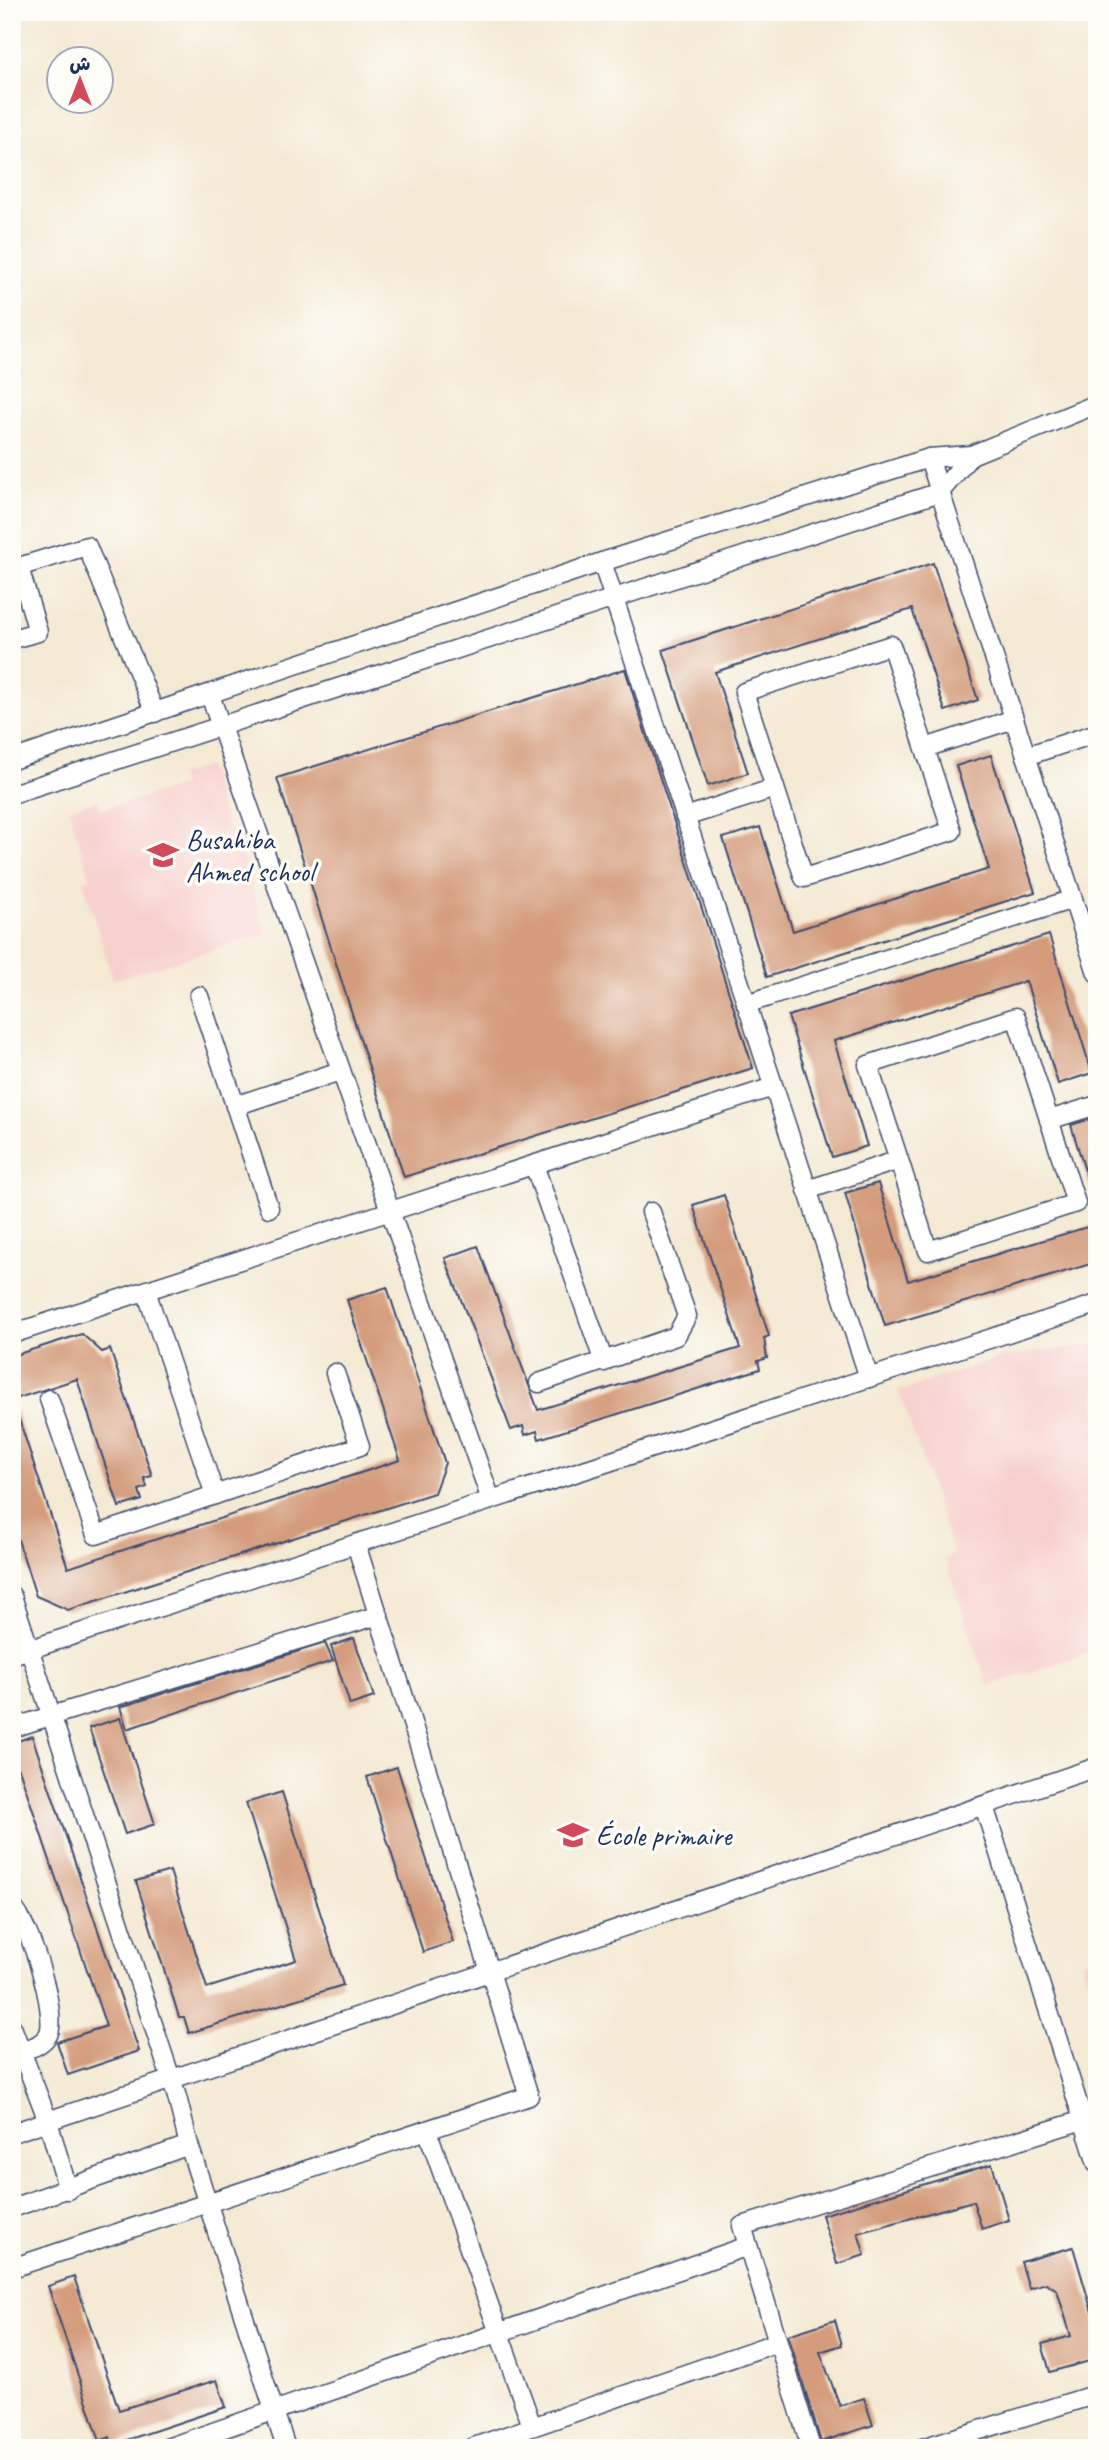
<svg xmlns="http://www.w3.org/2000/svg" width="1109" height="2460" font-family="Caveat,'Playpen Sans Arabic',sans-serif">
<rect width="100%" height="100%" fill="#fdfcf7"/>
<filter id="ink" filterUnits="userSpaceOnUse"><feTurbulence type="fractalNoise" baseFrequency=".0143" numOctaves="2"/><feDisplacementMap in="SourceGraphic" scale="14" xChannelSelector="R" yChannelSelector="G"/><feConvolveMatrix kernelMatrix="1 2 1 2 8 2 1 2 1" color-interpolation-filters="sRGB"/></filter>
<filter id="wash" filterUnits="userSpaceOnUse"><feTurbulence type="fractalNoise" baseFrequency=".00686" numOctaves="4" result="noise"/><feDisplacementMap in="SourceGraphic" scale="28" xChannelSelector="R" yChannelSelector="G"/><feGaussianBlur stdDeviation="1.57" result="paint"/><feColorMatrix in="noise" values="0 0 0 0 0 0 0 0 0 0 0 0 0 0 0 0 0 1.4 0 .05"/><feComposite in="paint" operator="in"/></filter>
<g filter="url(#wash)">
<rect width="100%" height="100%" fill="#f4e9d3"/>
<!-- built -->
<g fill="#f7d0cd">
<polygon points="208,766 228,831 234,830 266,934 113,980 83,881 90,878 69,809 98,800 101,810 182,786 179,775"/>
<polygon points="1097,1344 1097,1650 988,1686 945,1558 954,1554 899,1391 1002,1357"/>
<polygon points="1097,1957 1097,2006 1082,1962"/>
</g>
<g id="blocks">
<!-- building -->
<g fill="#d49c7d">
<polygon points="933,563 978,700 945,711 912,609 715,672 748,773 708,786 663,650"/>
<polygon points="625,669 753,1068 404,1177 277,778"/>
<polygon points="991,755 1035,892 767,977 723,838 760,827 793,931 989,869 956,766"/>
<polygon points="1049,935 1092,1073 1058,1084 1026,981 834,1041 867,1146 832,1157 788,1016"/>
<polygon points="1097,1117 1097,1196 1093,1197 1071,1125"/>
<polygon points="878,1183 908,1281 1097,1224 1097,1262 885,1326 845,1193"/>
<polygon points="724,1195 769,1336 764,1338 767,1358 758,1361 760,1369 539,1439 537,1431 525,1435 523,1426 511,1430 445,1258 478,1246 538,1410 740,1348 693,1205"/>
<polygon points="387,1287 445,1463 434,1493 68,1610 36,1596 12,1521 12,1411 16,1410 68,1568 400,1460 347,1300"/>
<polygon points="82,1334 102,1352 110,1349 152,1476 144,1478 147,1487 139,1490 142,1500 119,1507 77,1379 12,1400 12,1356"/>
<polygon points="354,1638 374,1697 350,1705 331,1646"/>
<polygon points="325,1643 333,1661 127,1729 120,1707"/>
<polygon points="120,1718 155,1824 125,1834 89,1728"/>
<polygon points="32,1736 139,2051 68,2075 57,2042 106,2026 19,1769 12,1771 12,1743"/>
<polygon points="397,1767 453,1942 423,1952 367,1777"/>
<polygon points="282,1792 343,1985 189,2033 184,2017 179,2017 136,1881 170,1871 207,1988 296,1960 246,1803"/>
<polygon points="992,2164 1009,2220 982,2229 973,2201 858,2233 865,2255 837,2264 822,2215"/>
<polygon points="1073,2247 1097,2329 1097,2359 1050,2372 1042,2344 1071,2336 1057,2290 1046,2283 1029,2288 1021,2262"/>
<polygon points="74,2277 119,2410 217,2380 226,2407 112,2445 110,2437 100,2441 48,2286"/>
<polygon points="835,2320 842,2345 820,2352 840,2406 864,2398 873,2425 821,2442 788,2335"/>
</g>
</g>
</g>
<g filter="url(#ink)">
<use href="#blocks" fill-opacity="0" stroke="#3c4b70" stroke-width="2"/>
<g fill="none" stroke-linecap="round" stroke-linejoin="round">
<defs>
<g id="street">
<polyline points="929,458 1097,973"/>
<polyline points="602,562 869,1378"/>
<polyline points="12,569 87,546 155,713"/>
<polyline points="12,639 38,632 19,567"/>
<polyline points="210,695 491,1500"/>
<polyline points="925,748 1014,719"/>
<polyline points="1026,756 1097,733"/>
<polyline points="12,760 602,562 929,458 971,455 1097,404"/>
<polyline points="12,794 940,492 971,455"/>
<polyline points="685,817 775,788 744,692 891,645 952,831 804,878 775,788"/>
<polyline points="199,996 269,1208"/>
<polyline points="746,1004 1073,899"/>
<polyline points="235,1106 340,1071"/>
<polyline points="1049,1120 1097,1105"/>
<polyline points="534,1165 604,1362"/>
<polyline points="807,1190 899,1160 868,1065 1016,1017 1076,1203 928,1251 899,1160"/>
<polyline points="146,1291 215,1495"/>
<polyline points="12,1334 773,1087"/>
<polyline points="539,1383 676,1336 687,1316 651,1212"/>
<polyline points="49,1399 96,1535 360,1446 335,1373"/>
<polyline points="12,1596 177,2097 189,2145 12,2208"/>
<polyline points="12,1655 1097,1304"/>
<polyline points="12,1728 379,1615"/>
<polyline points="984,1806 1097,2164"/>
<path d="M12 1907C29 1921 59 2016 48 2035 42 2045 31 2048 21 2051"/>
<polyline points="12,2027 48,2121 68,2190"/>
<polyline points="12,2133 1097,1767"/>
<polyline points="431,2141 532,2426"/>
<polyline points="189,2145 286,2448"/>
<polyline points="12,2268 529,2096 356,1544"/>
<polyline points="167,2448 748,2246"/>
<polyline points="471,2448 778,2342"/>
<polyline points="811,2448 742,2226 1083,2120"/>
<polyline points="922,2448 1097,2394"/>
</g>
</defs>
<!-- street casing -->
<use href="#street" stroke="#3c4b70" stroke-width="21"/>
<!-- street -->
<use href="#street" stroke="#fff" stroke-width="18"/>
</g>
</g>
<!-- icons -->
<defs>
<symbol id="school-bare" viewBox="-9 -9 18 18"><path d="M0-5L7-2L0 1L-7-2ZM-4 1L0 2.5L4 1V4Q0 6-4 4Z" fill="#d1495b" stroke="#fdfcf7" stroke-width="2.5" paint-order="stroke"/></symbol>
</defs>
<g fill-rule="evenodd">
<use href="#school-bare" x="141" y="833" width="44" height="44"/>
<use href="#school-bare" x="551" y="1813" width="44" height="44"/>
</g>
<g text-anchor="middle" stroke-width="7" stroke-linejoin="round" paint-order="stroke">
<!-- poi labels -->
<g font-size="28" fill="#1b2f5e" stroke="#fdfcf7" text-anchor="start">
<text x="186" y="849">Busahiba<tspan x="186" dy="32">Ahmed school</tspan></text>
<text x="596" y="1845">École primaire</text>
</g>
</g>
<!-- margin -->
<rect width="1109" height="2460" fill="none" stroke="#fdfcf7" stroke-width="42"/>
<!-- north arrow -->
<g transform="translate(80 80)"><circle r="33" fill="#fdfcf7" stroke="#a3aaba" stroke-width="2"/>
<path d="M0-5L12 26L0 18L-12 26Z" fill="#d1495b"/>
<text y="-10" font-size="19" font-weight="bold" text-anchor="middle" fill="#1b2f5e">ش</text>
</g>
</svg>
